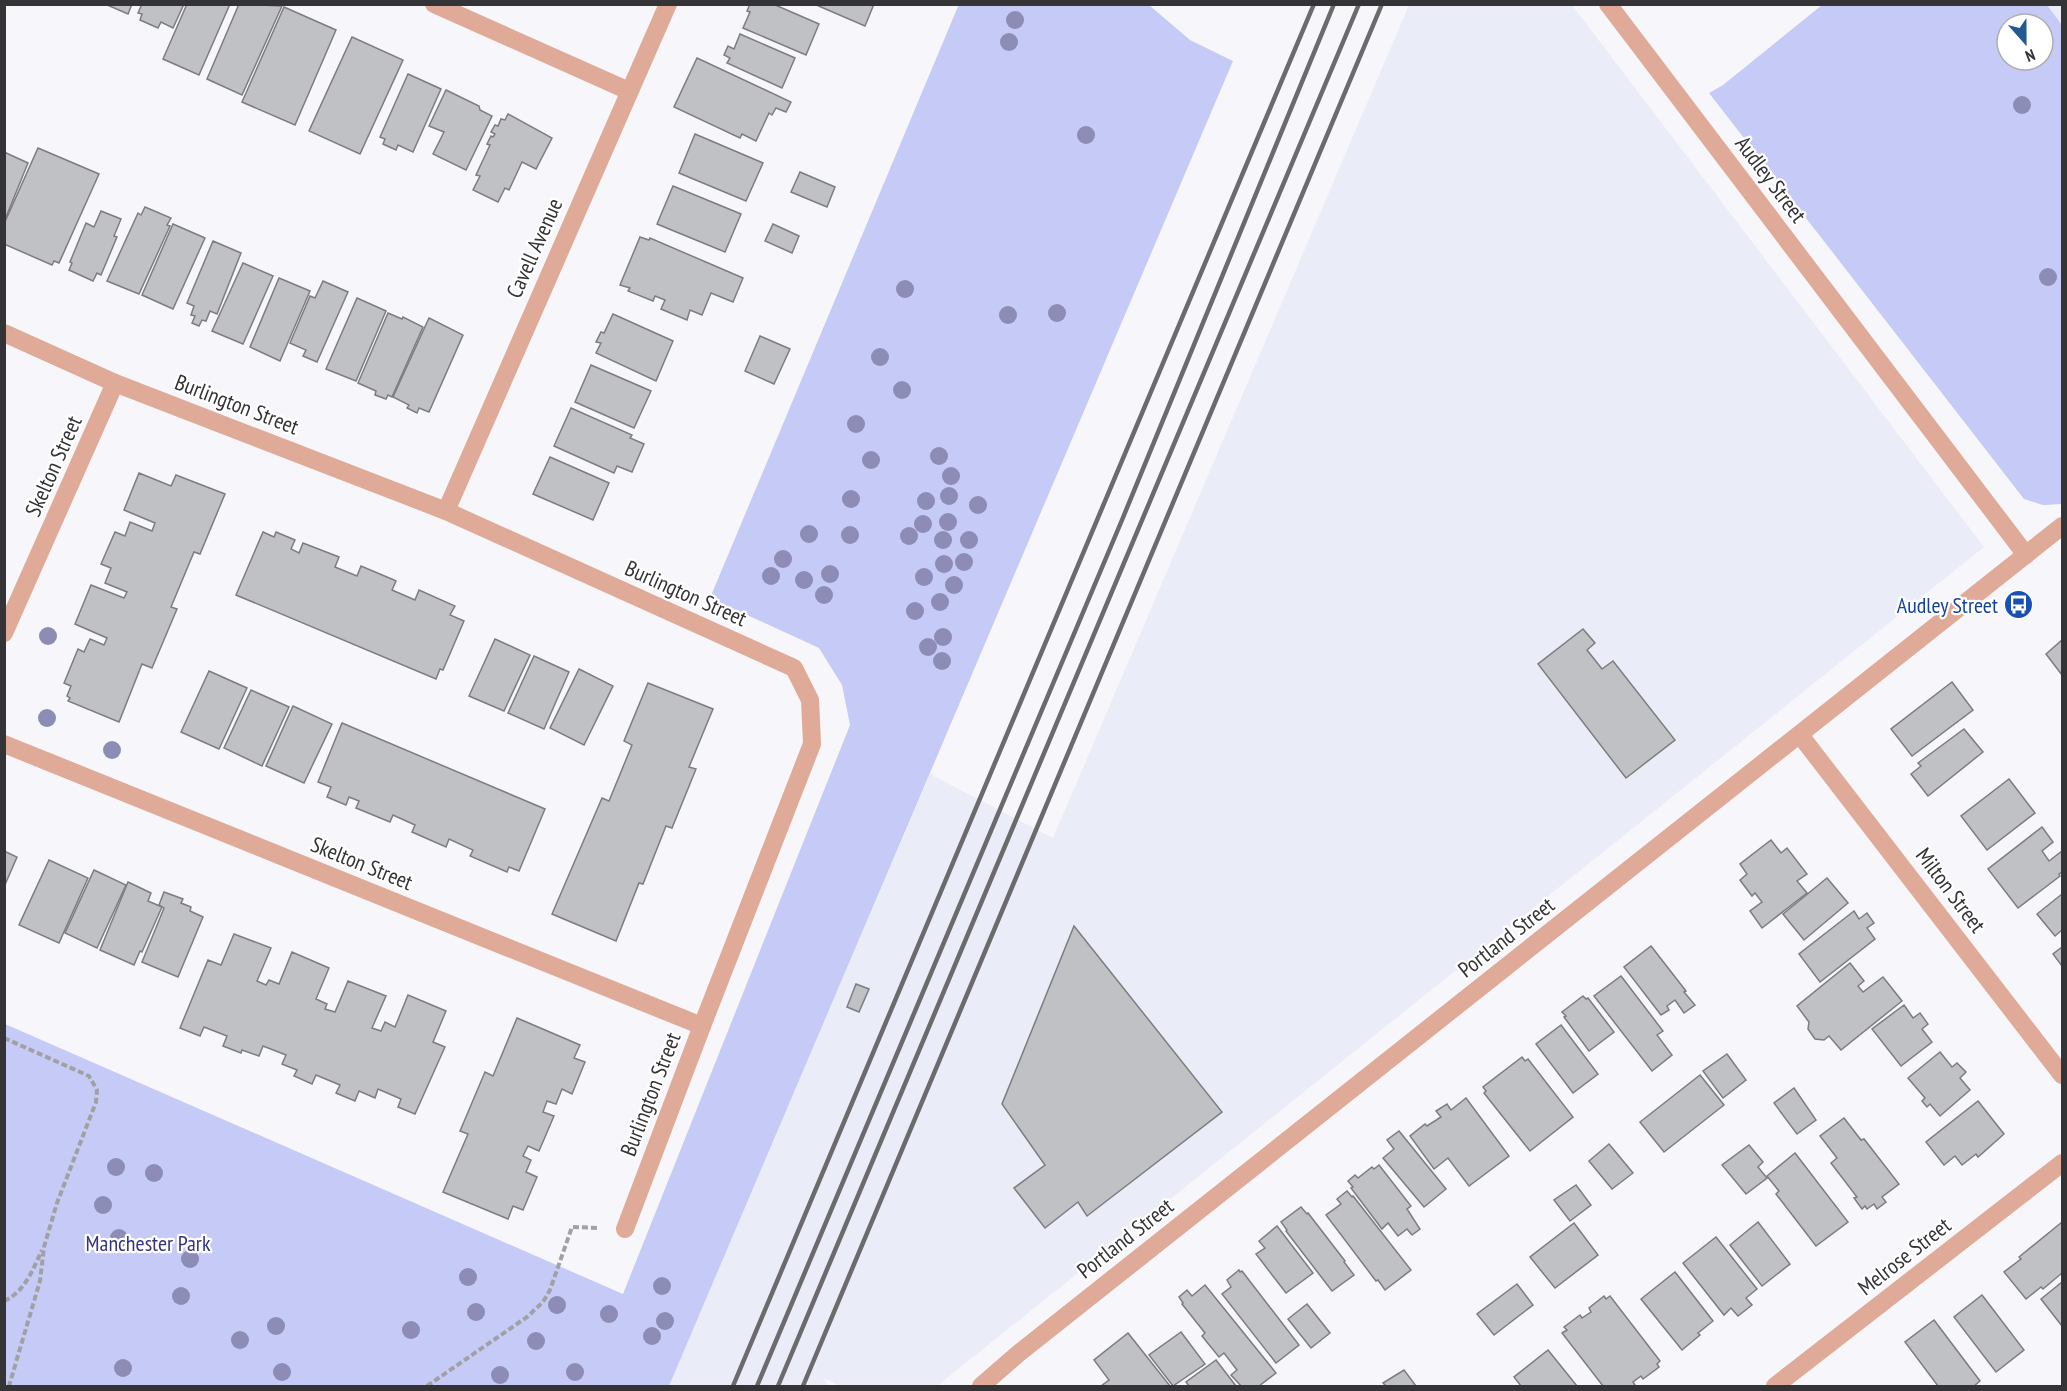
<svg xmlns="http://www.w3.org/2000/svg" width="2067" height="1391" font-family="'PT Sans Narrow',sans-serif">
<rect width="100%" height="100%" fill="#f7f7fb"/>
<!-- built -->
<g fill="#eaecf8">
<polygon points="1409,5 1572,5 1984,547 937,1386 840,1386 824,1378 828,1386 669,1386 930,774 1053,838"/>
<polygon points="2047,5 2062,5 2062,25"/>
</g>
<!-- green -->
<g fill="#c5cbf6" fill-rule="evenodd">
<polygon points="959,4 1149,5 1190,40 1233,61 669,1386 5,1386 5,1024 623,1294 850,725 842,685 819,648 710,598"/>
<path d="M1822 5H2047L2062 25V504L2043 505 2024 499 1709 93 1723 85ZM2007 24H2043V60H2007Z"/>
</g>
<!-- building -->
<g fill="#c0c1c5" stroke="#7d7d81" stroke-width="1.5">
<polygon points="105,4 132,4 128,14"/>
<polygon points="142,4 184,4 173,28 161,22 158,28 140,20 142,14 138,13"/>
<polygon points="187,4 230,4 199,75 163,59"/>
<polygon points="239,4 282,6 242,95 207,79"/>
<polygon points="750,4 773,4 819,24 806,55 743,28 750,12 747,11"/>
<polygon points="814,4 874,4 865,26"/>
<polygon points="284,7 336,30 295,125 242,102"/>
<polygon points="740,34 795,58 782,88 727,63 730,58 724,55 728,46 734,49"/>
<polygon points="352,37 403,60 360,154 309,131"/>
<polygon points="697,58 791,102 786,112 776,108 772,115 769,113 756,141 742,134 740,138 674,107"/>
<polygon points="408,74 441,89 413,152 398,145 396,150 383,144 385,139 380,137"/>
<polygon points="446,90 479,106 480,110 492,116 466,170 433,154 444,132 429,126"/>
<polygon points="508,114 552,138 536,169 522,162 509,190 505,188 498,202 473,190 480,176 476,175 490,145 487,144 491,136 493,137 495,134 491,132 495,125 498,126 501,119 505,120"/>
<polygon points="695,134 763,163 746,201 679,173"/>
<polygon points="38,148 99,174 59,263 54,261 52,265 4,244 4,224"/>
<polygon points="4,152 28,163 4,222"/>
<polygon points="800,172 835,187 827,207 791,192"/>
<polygon points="673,186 741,214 725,252 657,224"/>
<polygon points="145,207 171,218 167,225 170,226 139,294 107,281 138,213 141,215"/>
<polygon points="101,211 121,219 114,236 117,237 101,275 97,273 93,281 69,270 72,263 70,262 86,223 94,227"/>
<polygon points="173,224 205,238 173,309 142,295"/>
<polygon points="773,224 799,236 792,253 765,241"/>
<polygon points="640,237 649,240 650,238 743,278 733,302 711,293 702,315 690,310 687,320 661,309 665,300 655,296 653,301 628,291 630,288 620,285"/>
<polygon points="213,241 241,253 217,314 210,311 206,321 202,320 199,326 192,323 195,316 191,315 194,306 187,303"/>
<polygon points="243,263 273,276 243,344 212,331"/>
<polygon points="279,278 310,291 280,361 250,347"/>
<polygon points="323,281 348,292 317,362 303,356 306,350 290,343 310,296 315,298"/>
<polygon points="357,298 386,311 356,381 326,369"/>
<polygon points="388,313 402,319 403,317 423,327 392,397 388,395 386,399 375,395 376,391 358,383"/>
<polygon points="613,314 673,341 656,381 596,353 601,343 596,342 601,332 604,333"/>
<polygon points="429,318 463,335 429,412 419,408 417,413 407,408 409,405 393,397"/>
<polygon points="760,336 790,349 774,384 745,371"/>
<polygon points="591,365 651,391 634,428 575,402"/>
<polygon points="571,408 632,435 630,438 644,444 632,472 617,466 614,473 554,446"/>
<polygon points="550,457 609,483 593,520 533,494"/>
<polygon points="139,473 171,486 176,475 225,494 200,554 194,552 171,607 177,609 152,668 142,664 119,722 68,701 70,698 67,696 71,686 64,683 78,649 84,652 90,639 104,645 107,638 75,624 91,585 124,598 127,592 105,583 111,568 101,564 115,532 125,536 130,522 152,531 155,523 124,510"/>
<polygon points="263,532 274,537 276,532 295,540 291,549 299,553 303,543 339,557 335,567 357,576 361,566 394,580 396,581 392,590 415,600 419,590 455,606 450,615 464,621 443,670 440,669 436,679 236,595"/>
<polygon points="1583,629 1595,643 1587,650 1602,669 1613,661 1675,740 1626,778 1538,664"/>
<polygon points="495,639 530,655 504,711 469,696"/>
<polygon points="2062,640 2062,675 2046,654"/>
<polygon points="534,656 569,672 544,729 508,713"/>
<polygon points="579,669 613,686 584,745 550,728"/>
<polygon points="209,671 247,688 219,749 181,732"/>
<polygon points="1952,682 1973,710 1912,756 1891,729"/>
<polygon points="648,683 713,709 689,767 696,769 672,828 666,826 643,884 639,883 616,941 552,914 602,798 609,801 632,745 624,741"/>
<polygon points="251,690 289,707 262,766 224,748"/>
<polygon points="293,706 332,724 304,783 266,766"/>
<polygon points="342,723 545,809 519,871 509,867 507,872 470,856 473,850 449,839 446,847 412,832 415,825 393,815 390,822 356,808 359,801 349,797 346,805 327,797 331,787 318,782"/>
<polygon points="1964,729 1983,752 1928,796 1911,774 1921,766 1918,763"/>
<polygon points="2009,779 2035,813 1987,850 1961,816"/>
<polygon points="2042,827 2053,842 2042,851 2049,861 2062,851 2062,872 2059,874 2060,876 2018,908 1988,869"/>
<polygon points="1771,840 1781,853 1787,848 1807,874 1797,881 1807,893 1762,928 1750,911 1762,902 1755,893 1752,896 1740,880 1747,874 1740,864"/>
<polygon points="4,851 17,857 4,887"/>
<polygon points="49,860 88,878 59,943 19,925"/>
<polygon points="94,870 126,885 97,948 65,933"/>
<polygon points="1827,878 1848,903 1804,940 1783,914"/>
<polygon points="128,882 151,893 148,901 162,907 142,952 140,951 134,965 100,950"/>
<polygon points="164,892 183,899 181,903 191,907 190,911 203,917 178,977 142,962 164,908 159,905"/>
<polygon points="2062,894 2062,930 2055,936 2037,914"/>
<polygon points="1854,911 1859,919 1867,913 1874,923 1867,928 1875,939 1820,982 1799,954"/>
<polygon points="1074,926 1222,1112 1087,1216 1078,1202 1045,1228 1014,1188 1045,1165 1002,1104"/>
<polygon points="234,934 271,948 257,981 266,985 269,980 279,984 292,952 329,968 316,999 327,1004 325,1009 335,1012 348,981 386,996 372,1028 381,1031 385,1022 395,1027 408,995 446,1011 433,1042 445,1047 415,1114 398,1107 401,1099 378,1089 375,1098 359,1091 355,1101 336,1093 340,1085 316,1075 312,1084 294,1076 297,1070 282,1064 286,1055 263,1046 259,1056 242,1050 241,1053 223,1046 227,1036 204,1027 200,1036 180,1028 208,960 221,965"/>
<polygon points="1651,946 1686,991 1684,992 1695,1005 1684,1013 1675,1000 1667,1006 1669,1010 1661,1015 1624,967"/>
<polygon points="2062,947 2062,966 2053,954"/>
<polygon points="1850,963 1864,981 1858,986 1863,992 1883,977 1902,1001 1841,1050 1829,1036 1824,1040 1815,1039 1808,1029 1809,1022 1797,1006"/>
<polygon points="1621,976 1663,1031 1657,1035 1672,1055 1652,1071 1594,996"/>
<polygon points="856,984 869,989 859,1012 847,1007"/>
<polygon points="1583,996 1586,999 1588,998 1614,1032 1589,1051 1564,1017 1566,1016 1562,1012"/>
<polygon points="1904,1005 1913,1018 1920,1013 1928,1024 1922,1029 1932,1042 1901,1066 1872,1029"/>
<polygon points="517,1018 580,1045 574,1058 585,1062 572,1094 562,1089 556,1104 547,1101 543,1112 554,1116 539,1151 528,1146 523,1156 531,1160 526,1172 537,1177 523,1210 513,1206 508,1219 443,1192 468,1134 460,1131 485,1072 493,1076"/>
<polygon points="1561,1025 1598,1074 1573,1093 1536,1044"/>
<polygon points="1940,1052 1952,1067 1957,1063 1966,1072 1960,1078 1970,1090 1940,1116 1930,1104 1927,1107 1922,1101 1925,1098 1908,1078"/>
<polygon points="1727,1054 1746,1080 1723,1098 1703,1071"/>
<polygon points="1522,1057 1525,1061 1528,1059 1573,1117 1530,1151 1484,1093 1486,1091 1483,1087"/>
<polygon points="1700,1075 1724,1105 1664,1152 1640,1122"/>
<polygon points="1794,1088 1816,1120 1797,1134 1774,1103"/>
<polygon points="1466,1098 1509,1156 1469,1186 1448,1158 1434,1169 1410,1136 1425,1124 1427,1126 1441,1117 1436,1111 1447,1104 1451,1110"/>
<polygon points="1978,1101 2004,1134 1978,1157 1976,1154 1962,1165 1955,1156 1944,1165 1926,1142"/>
<polygon points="1844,1118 1861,1140 1864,1139 1899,1184 1882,1197 1886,1202 1877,1209 1874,1204 1867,1209 1865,1206 1862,1209 1854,1198 1857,1197 1831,1163 1837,1158 1820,1136"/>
<polygon points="1399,1131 1446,1189 1424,1207 1383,1158 1394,1149 1387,1140"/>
<polygon points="1609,1144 1633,1173 1612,1189 1589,1161"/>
<polygon points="1749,1145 1763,1162 1758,1167 1767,1178 1746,1194 1722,1165"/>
<polygon points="1795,1153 1848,1222 1816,1246 1776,1194 1779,1191 1767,1176"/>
<polygon points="1379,1165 1411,1206 1407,1209 1420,1229 1412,1235 1407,1229 1398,1236 1388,1223 1382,1229 1351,1188 1353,1187 1348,1181 1355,1175 1358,1178 1372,1167 1374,1169"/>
<polygon points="1576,1185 1591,1205 1570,1221 1554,1200"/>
<polygon points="1347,1191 1352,1197 1353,1196 1411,1270 1385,1290 1378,1280 1376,1281 1326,1215 1341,1204 1337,1199"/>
<polygon points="1301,1207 1307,1214 1308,1213 1345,1261 1344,1262 1354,1275 1332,1291 1286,1231 1287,1230 1281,1222"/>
<polygon points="1758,1222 1790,1264 1762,1286 1730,1245"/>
<polygon points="2062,1222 2062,1273 2043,1289 2041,1287 2026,1299 2004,1272 2021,1259 2019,1257"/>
<polygon points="1574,1223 1598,1255 1555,1288 1530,1257"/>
<polygon points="1277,1226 1313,1273 1286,1293 1256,1254 1265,1248 1259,1241"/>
<polygon points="1716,1237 1757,1289 1746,1298 1752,1305 1738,1316 1731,1308 1724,1315 1683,1263"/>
<polygon points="1239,1270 1240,1272 1242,1271 1299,1345 1276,1363 1222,1294 1231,1287 1227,1280"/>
<polygon points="1675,1272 1713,1321 1698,1333 1700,1335 1682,1350 1641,1299"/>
<polygon points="2062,1282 2062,1326 2041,1299"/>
<polygon points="1517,1284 1533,1305 1494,1335 1477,1314"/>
<polygon points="1205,1285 1276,1373 1259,1386 1241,1386 1231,1375 1237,1370 1224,1353 1219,1357 1202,1336 1205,1333 1182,1304 1183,1303 1179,1297 1187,1290 1192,1296"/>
<polygon points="1982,1295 2024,1350 1996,1372 1954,1317"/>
<polygon points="1604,1296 1606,1299 1610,1296 1660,1361 1657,1364 1659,1367 1643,1379 1641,1376 1633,1382 1635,1385 1633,1386 1603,1386 1562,1333 1567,1330 1564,1327 1580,1315 1582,1318 1591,1312 1589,1308"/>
<polygon points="1307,1304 1330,1333 1311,1348 1288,1319"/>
<polygon points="1934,1320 1980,1381 1974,1386 1938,1386 1905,1342"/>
<polygon points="1181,1332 1205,1364 1173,1386 1149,1355"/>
<polygon points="1128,1333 1170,1386 1101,1386 1109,1380 1094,1360"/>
<polygon points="1548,1350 1577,1386 1521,1386 1514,1377"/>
<polygon points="1216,1360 1236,1386 1189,1386 1186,1382"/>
<polygon points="1404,1370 1416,1386 1386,1386 1383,1383"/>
</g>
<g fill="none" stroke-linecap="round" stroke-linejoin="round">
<!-- path -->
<g stroke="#a1a1a4" stroke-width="4" stroke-dasharray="6 3" stroke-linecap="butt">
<polyline points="4,1038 89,1076 97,1090 96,1102 57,1203 44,1247 40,1281 9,1386"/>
<path d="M4 1301C25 1292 33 1269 42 1250"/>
<polyline points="427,1386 527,1317 543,1302 550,1290 572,1227 599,1228"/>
</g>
<!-- street -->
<g stroke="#dfaa97" stroke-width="18">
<polyline points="434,4 629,91"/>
<polyline points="1608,4 2026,555"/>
<polyline points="4,333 115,383 446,511 794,668 810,700 812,744 702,1026 625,1229"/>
<polyline points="446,511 668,4"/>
<polyline points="4,633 115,383"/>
<polyline points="1800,735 2062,1075"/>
<polyline points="4,744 702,1026"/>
<polyline points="981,1386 1019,1353 2062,526"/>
<polyline points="1775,1386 2062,1163"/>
</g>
<!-- rail -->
<g stroke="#6b6b6e" stroke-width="4.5">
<polyline points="733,1386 1314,4"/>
<polyline points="757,1386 1122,520 1334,4"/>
<polyline points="778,1386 1359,4"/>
<polyline points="803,1386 1382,4"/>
</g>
</g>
<!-- trees -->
<g fill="#8c8cb6">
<circle cx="1015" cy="20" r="9"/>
<circle cx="1009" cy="42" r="9"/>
<circle cx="2022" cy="105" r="9"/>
<circle cx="1086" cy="135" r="9"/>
<circle cx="2048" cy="277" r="9"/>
<circle cx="905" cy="289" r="9"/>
<circle cx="1057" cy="313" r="9"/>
<circle cx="1008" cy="315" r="9"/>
<circle cx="880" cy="357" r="9"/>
<circle cx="902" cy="390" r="9"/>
<circle cx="856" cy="424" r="9"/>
<circle cx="939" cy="456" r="9"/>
<circle cx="871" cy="460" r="9"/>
<circle cx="951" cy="476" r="9"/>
<circle cx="949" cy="496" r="9"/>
<circle cx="851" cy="499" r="9"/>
<circle cx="926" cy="501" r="9"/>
<circle cx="978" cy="505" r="9"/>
<circle cx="948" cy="522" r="9"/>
<circle cx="923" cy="524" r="9"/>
<circle cx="809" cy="534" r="9"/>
<circle cx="850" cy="535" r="9"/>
<circle cx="909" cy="536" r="9"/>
<circle cx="943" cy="540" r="9"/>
<circle cx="969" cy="540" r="9"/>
<circle cx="783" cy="559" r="9"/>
<circle cx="964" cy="562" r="9"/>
<circle cx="944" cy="564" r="9"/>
<circle cx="830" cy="574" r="9"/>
<circle cx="771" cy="576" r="9"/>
<circle cx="924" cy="577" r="9"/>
<circle cx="804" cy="580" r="9"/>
<circle cx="954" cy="585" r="9"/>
<circle cx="824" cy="595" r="9"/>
<circle cx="940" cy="602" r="9"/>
<circle cx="915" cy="611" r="9"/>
<circle cx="48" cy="636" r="9"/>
<circle cx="943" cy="637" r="9"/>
<circle cx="928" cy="647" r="9"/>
<circle cx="942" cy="661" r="9"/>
<circle cx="47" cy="718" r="9"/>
<circle cx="112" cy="750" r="9"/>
<circle cx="116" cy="1167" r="9"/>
<circle cx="154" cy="1173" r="9"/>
<circle cx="103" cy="1205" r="9"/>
<circle cx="119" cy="1238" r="9"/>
<circle cx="190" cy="1259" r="9"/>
<circle cx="468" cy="1277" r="9"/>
<circle cx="662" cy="1286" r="9"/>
<circle cx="181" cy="1296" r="9"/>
<circle cx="557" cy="1305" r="9"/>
<circle cx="476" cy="1312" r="9"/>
<circle cx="609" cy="1314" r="9"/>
<circle cx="665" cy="1321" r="9"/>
<circle cx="276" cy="1326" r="9"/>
<circle cx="411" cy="1330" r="9"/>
<circle cx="652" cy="1336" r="9"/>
<circle cx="240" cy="1340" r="9"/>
<circle cx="536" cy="1341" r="9"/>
<circle cx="123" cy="1368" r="9"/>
<circle cx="282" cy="1372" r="9"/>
<circle cx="575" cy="1372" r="9"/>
<circle cx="500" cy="1375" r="9"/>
</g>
<!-- icons -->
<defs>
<symbol id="bus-disc" viewBox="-11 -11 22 22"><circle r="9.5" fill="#1a4fb4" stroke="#fff"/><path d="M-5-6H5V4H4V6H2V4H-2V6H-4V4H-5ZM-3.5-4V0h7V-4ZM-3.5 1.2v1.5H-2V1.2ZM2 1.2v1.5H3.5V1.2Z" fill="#fff"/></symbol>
</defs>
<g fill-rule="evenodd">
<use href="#bus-disc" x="2002" y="588" width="33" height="33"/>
</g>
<g text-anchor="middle" stroke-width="4.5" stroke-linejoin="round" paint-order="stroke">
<!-- street labels -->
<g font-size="22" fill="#343436" stroke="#fff">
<text transform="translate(1771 179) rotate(53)" y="8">Audley Street</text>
<text transform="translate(534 248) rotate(-66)" y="8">Cavell Avenue</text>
<text transform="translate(237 404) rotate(21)" y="8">Burlington Street</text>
<text transform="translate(53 466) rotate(-66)" y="8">Skelton Street</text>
<text transform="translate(686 593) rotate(24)" y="8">Burlington Street</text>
<text transform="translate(362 863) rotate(22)" y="8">Skelton Street</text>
<text transform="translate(1951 890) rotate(53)" y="8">Milton Street</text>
<text transform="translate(1506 937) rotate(-38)" y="8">Portland Street</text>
<text transform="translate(650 1094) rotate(-69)" y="8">Burlington Street</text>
<text transform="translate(1125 1238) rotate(-38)" y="8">Portland Street</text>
<text transform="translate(1904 1256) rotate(-38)" y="8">Melrose Street</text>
</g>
<!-- transit labels -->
<g font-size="22" fill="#164399" stroke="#fff" text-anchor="end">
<text x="1998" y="613">Audley Street</text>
</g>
<!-- park labels -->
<g font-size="22" fill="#35347e" stroke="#fff">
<text x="148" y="1251">Manchester Park</text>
</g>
</g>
<!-- border -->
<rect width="2067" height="1391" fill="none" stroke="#343436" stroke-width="12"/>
<!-- north arrow -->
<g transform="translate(2025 42) rotate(159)"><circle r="28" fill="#ffffff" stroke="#aeaeaf" stroke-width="1.5"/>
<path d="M0-4.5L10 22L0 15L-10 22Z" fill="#225b92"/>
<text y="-9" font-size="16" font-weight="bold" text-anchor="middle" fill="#343436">N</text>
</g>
</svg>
